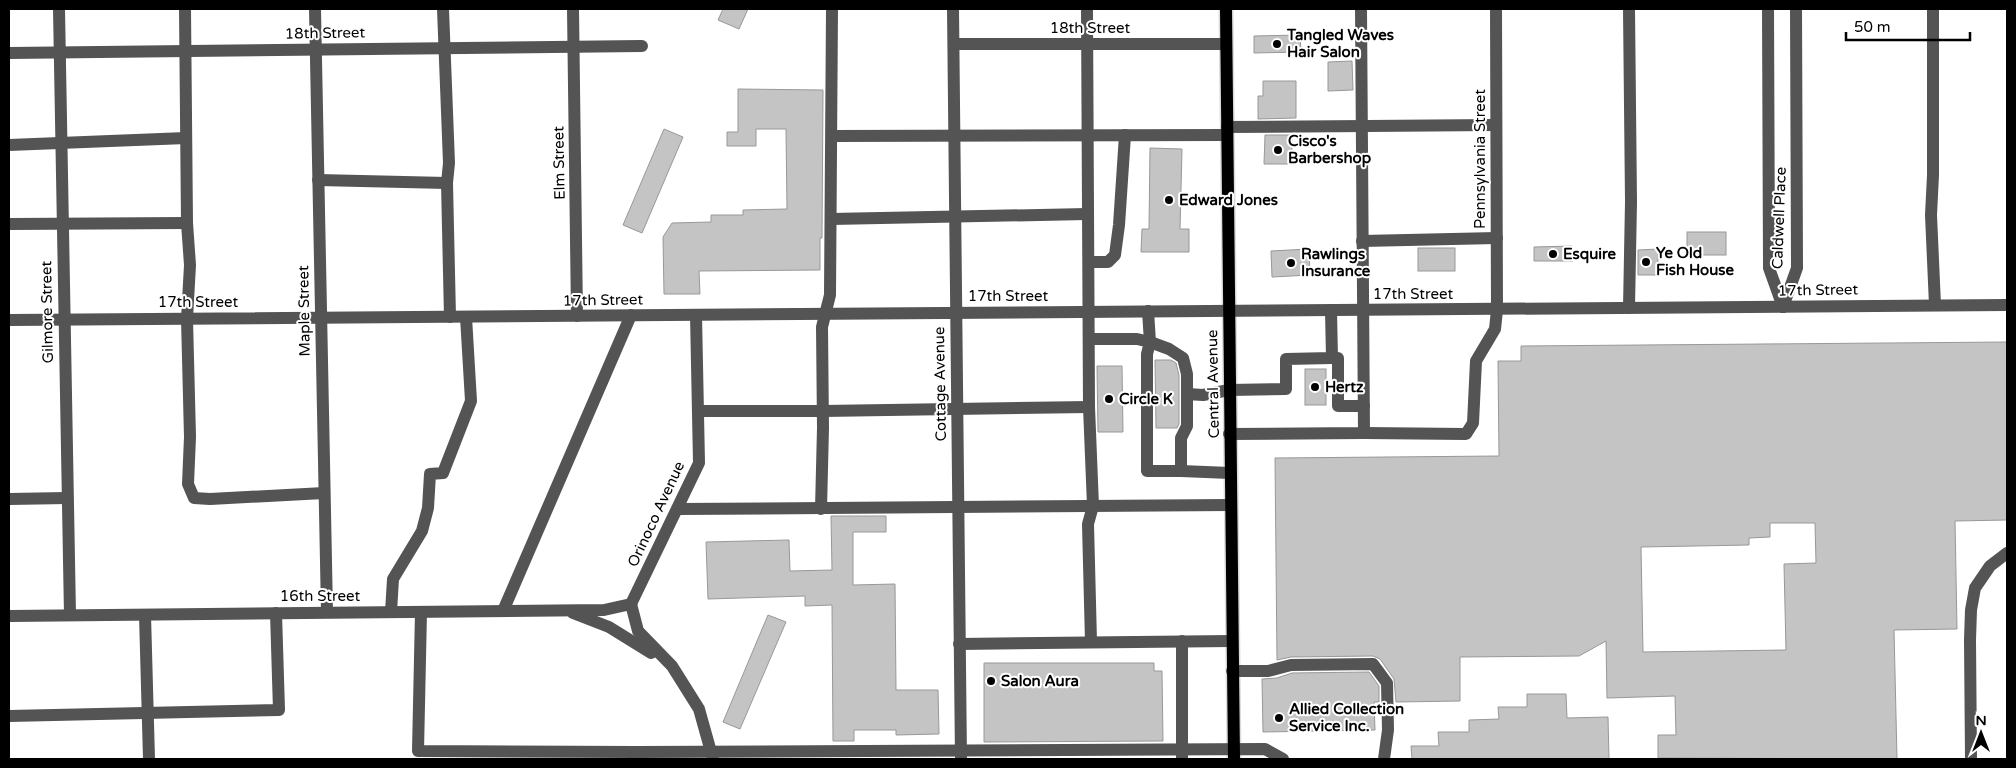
<svg xmlns="http://www.w3.org/2000/svg" width="2016" height="768" font-family="'Varela Round',sans-serif">
<rect width="100%" height="100%" fill="#fff"/>
<!-- building -->
<g fill="#c4c4c4" stroke="#989898" fill-rule="evenodd">
<polygon points="723,9 748,9 739,29 718,20"/>
<polygon points="1300,35 1301,52 1254,53 1254,36"/>
<polygon points="1352,61 1353,90 1328,91 1328,62"/>
<polygon points="1263,81 1296,81 1296,118 1258,119 1258,96 1263,96"/>
<polygon points="738,89 823,90 822,238 820,238 820,270 699,271 700,294 664,294 663,237 672,223 711,222 711,215 743,215 743,210 787,209 786,129 756,129 756,146 727,146 727,132 738,132"/>
<polygon points="664,129 683,137 642,233 623,225"/>
<polygon points="1265,135 1292,135 1292,164 1264,164"/>
<polygon points="1150,148 1182,149 1180,229 1189,229 1189,252 1141,252 1142,229 1149,229"/>
<rect x="1687" y="232" width="39" height="23"/>
<polygon points="1572,246 1573,261 1534,261 1534,247"/>
<rect x="1418" y="248" width="37" height="23"/>
<polygon points="1309,249 1310,275 1272,277 1271,251"/>
<polygon points="1658,249 1658,275 1638,275 1638,250"/>
<path d="M2007 342V520L1955 521 1957 629 1894 630 1897 759 1658 758V735H1676L1675 696 1607 698 1606 641 1579 656 1460 657V701L1396 702 1394 679 1380 659 1373 656 1291 657 1277 660 1275 458 1499 456 1498 361H1521V346ZM1770 523H1815L1816 563 1784 564 1786 650 1643 652 1641 547 1749 545V538L1770 537Z"/>
<polygon points="1155,360 1171,360 1176,363 1179,375 1179,424 1177,428 1156,428"/>
<polygon points="1097,366 1122,366 1123,432 1098,432"/>
<rect x="1305" y="369" width="21" height="36"/>
<polygon points="831,516 886,516 886,532 853,532 853,585 895,584 896,690 938,690 939,734 896,735 896,730 854,730 854,741 833,741 832,605 805,606 805,596 708,599 706,542 789,540 790,571 832,570"/>
<polygon points="768,615 786,622 740,729 723,722"/>
<polygon points="984,663 1154,663 1154,671 1162,671 1163,741 984,742"/>
<polygon points="1369,672 1379,686 1379,702 1374,702 1375,730 1263,732 1262,679 1277,678 1292,673"/>
<polygon points="1527,694 1566,694 1567,718 1608,717 1609,759 1412,759 1411,746 1439,746 1438,732 1469,732 1469,720 1499,719 1498,707 1527,707"/>
</g>
<g fill="none" stroke-linecap="round" stroke-linejoin="round">
<defs>
<polyline id="major" points="1226,9 1234,759"/>
</defs>
<!-- major casing -->
<use href="#major" stroke="#dbdbdb" stroke-width="15"/>
<!-- minor -->
<g stroke="#545454" stroke-width="12">
<polyline points="59,9 70,615"/>
<polyline points="185,9 187,223 190,265 187,319 190,437 188,484 194,498 210,499 324,493"/>
<polyline points="315,9 327,612"/>
<polyline points="443,9 449,163 447,183 450,317"/>
<polyline points="573,9 577,316"/>
<polyline points="953,9 961,759"/>
<polyline points="1087,9 1089,407 1093,506 1088,524 1091,642"/>
<polyline points="1629,9 1631,202 1629,308"/>
<polyline points="1768,9 1769,268 1783,307"/>
<polyline points="1933,9 1933,175 1931,215 1935,305"/>
<polyline points="954,44 1226,44"/>
<polyline points="9,53 642,46"/>
<polyline points="1227,127 1496,125"/>
<polyline points="832,136 1227,135"/>
<polyline points="9,145 186,138"/>
<polyline points="318,180 447,183"/>
<polyline points="831,219 1087,214"/>
<polyline points="9,224 187,223"/>
<polyline points="1362,241 1497,238"/>
<polyline points="1089,262 1108,262 1115,255 1119,225 1125,135"/>
<polyline points="1783,307 1797,268 1796,9"/>
<polyline points="1148,311 1150,342 1169,349 1183,358 1187,374 1187,394"/>
<polyline points="9,320 2007,305"/>
<polyline points="1089,339 1137,339 1150,342 1147,354 1147,471 1181,471"/>
<polyline points="1332,358 1338,358 1338,406 1364,406"/>
<polyline points="698,411 823,411 1089,407"/>
<polyline points="1364,433 1466,434 1473,423 1476,361 1495,329 1497,310 1496,9"/>
<polyline points="1229,434 1364,433 1361,9"/>
<polyline points="1230,473 1181,471 1181,438 1187,426 1187,394 1203,395 1229,390 1286,389 1286,359 1332,358 1331,311"/>
<polyline points="9,499 67,498"/>
<polyline points="678,509 1231,505"/>
<polyline points="821,509 823,428 822,327 830,295 832,9"/>
<polyline points="631,604 699,463 696,315"/>
<polyline points="631,604 638,631 672,666 699,709 713,759"/>
<polyline points="503,611 631,315"/>
<polyline points="391,612 393,579 422,531 428,508 430,474 443,473 471,401 466,317"/>
<polyline points="421,612 418,751 637,752 1265,749 1283,759"/>
<polyline points="573,613 609,627 651,653"/>
<polyline points="145,615 149,759"/>
<polyline points="9,616 604,610 631,604"/>
<polyline points="1182,641 1182,759"/>
<polyline points="959,644 1232,641"/>
<polyline points="1232,671 1268,671 1291,665 1373,664 1387,683 1388,730 1384,759"/>
<polyline points="9,716 279,710 276,613"/>
<polyline points="1971,759 1970,640 1971,610 1975,588 1990,566 2007,553"/>
</g>
<!-- major -->
<use href="#major" stroke="#000" stroke-width="12"/>
</g>
<!-- markers -->
<g fill="#000" stroke="#fff" stroke-width="2">
<circle cx="1277" cy="44" r="5"/>
<circle cx="1278" cy="150" r="5"/>
<circle cx="1169" cy="200" r="5"/>
<circle cx="1553" cy="254" r="5"/>
<circle cx="1646" cy="262" r="5"/>
<circle cx="1291" cy="263" r="5"/>
<circle cx="1315" cy="387" r="5"/>
<circle cx="1109" cy="399" r="5"/>
<circle cx="991" cy="681" r="5"/>
<circle cx="1279" cy="718" r="5"/>
</g>
<g text-anchor="middle" stroke-width="4" stroke-linejoin="round" paint-order="stroke">
<!-- street labels -->
<g font-size="15" fill="#000" stroke="#fff">
<text x="1090" y="33">18th Street</text>
<text transform="translate(325 33) rotate(-1)" y="5">18th Street</text>
<text transform="translate(1480 159) rotate(-90)" y="5">Pennsylvania Street</text>
<text transform="translate(559 163) rotate(-91)" y="5">Elm Street</text>
<text transform="translate(1779 218) rotate(-88)" y="5">Caldwell Place</text>
<text transform="translate(1818 290) rotate(-1)" y="5">17th Street</text>
<text x="1413" y="299">17th Street</text>
<text x="1008" y="301">17th Street</text>
<text transform="translate(603 300) rotate(-1)" y="5">17th Street</text>
<text x="198" y="307">17th Street</text>
<text transform="translate(304 311) rotate(-91)" y="5">Maple Street</text>
<text transform="translate(47 312) rotate(-91)" y="5">Gilmore Street</text>
<text transform="translate(940 384) rotate(-91)" y="5">Cottage Avenue</text>
<text transform="translate(1213 384) rotate(-91)" y="5">Central Avenue</text>
<text transform="translate(656 514) rotate(-65)" y="5">Orinoco Avenue</text>
<text x="320" y="601">16th Street</text>
</g>
<!-- poi labels -->
<g font-size="15" font-weight="bold" fill="#000" stroke="#fff" text-anchor="start">
<text x="1287" y="40">Tangled Waves<tspan x="1287" dy="17">Hair Salon</tspan></text>
<text x="1288" y="146">Cisco's<tspan x="1288" dy="17">Barbershop</tspan></text>
<text x="1179" y="205">Edward Jones</text>
<text x="1656" y="258">Ye Old<tspan x="1656" dy="17">Fish House</tspan></text>
<text x="1301" y="259">Rawlings<tspan x="1301" dy="17">Insurance</tspan></text>
<text x="1563" y="259">Esquire</text>
<text x="1325" y="392">Hertz</text>
<text x="1119" y="404">Circle K</text>
<text x="1001" y="686">Salon Aura</text>
<text x="1289" y="714">Allied Collection<tspan x="1289" dy="17">Service Inc.</tspan></text>
</g>
</g>
<!-- border -->
<rect width="2016" height="768" fill="none" stroke="#000000" stroke-width="20"/>
<!-- north arrow -->
<g transform="translate(1981 733)" stroke="#ffffff" stroke-width="4" paint-order="stroke">
<path d="M0-4L9 19L0 12L-9 19Z" fill="#000000"/>
<text y="-8" font-size="14" font-weight="bold" text-anchor="middle" fill="#000000">N</text>
</g>
<!-- scale -->
<path d="M1846 32v8h124v-8" fill="none" stroke="#000000" stroke-width="2.5"/>
<text x="1854" y="32" font-size="15" fill="#000000" stroke="#ffffff" stroke-width="4" paint-order="stroke">50 m</text>
</svg>
